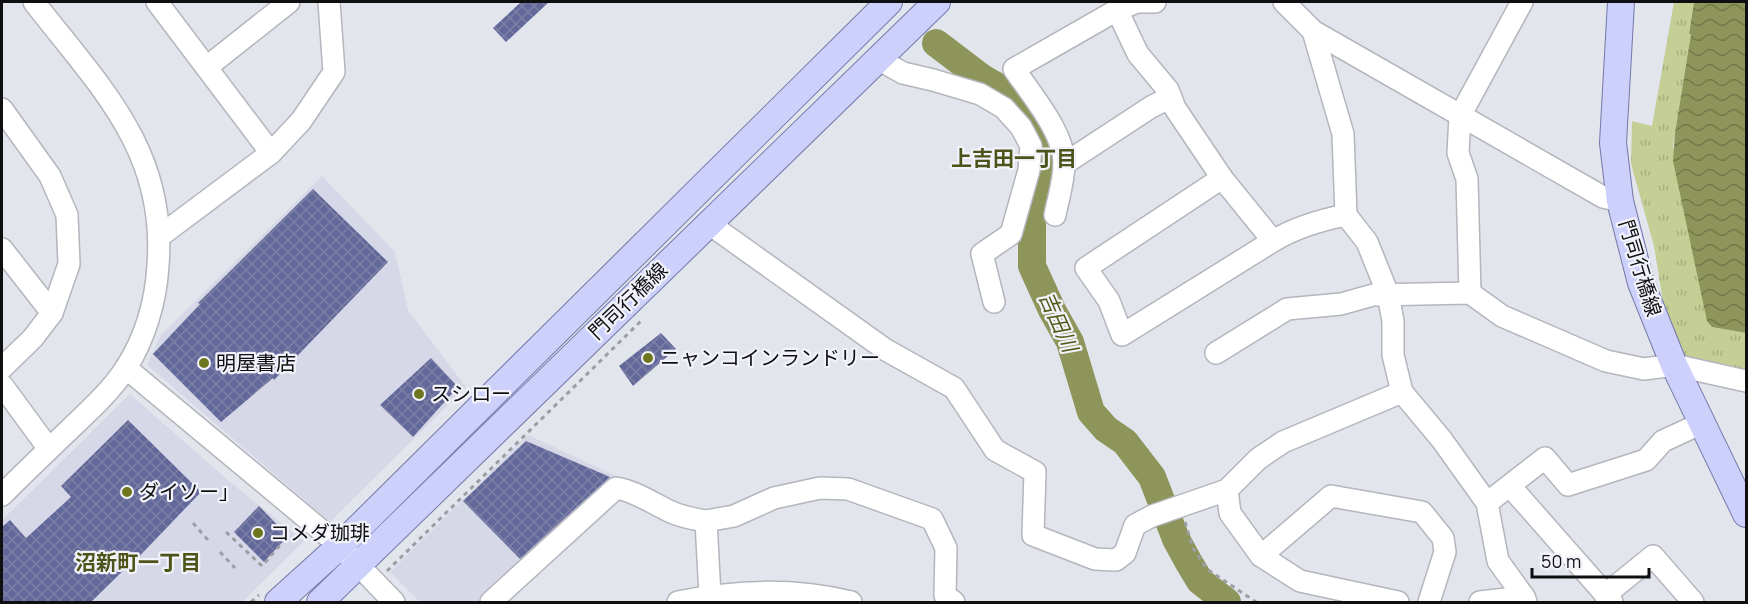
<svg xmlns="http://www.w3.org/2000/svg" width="1748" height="604" font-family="Manrope,'Noto Sans JP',sans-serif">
<defs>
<pattern id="grass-tufts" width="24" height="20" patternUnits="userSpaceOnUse" patternTransform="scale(1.5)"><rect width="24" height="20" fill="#c5ce94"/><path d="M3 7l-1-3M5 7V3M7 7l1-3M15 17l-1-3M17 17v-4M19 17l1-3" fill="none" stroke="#a8b07f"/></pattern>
<pattern id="water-waves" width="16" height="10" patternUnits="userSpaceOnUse" patternTransform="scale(1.5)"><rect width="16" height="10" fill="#8d955a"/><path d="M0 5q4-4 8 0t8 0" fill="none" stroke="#727849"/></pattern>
<pattern id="building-cross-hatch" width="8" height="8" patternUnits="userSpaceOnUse" patternTransform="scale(1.5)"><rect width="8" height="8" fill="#63689b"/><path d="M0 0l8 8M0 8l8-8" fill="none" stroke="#7c80a4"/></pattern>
</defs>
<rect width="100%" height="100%" fill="#e3e5ed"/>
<!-- built -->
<g fill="#d6d8e7">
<polygon points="322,176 395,252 408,310 466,387 330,522 147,365 160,336"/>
<polygon points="130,394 230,482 304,541 242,602 2,602 2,520"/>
<polygon points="528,435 618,477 485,602 420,602 390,572"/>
</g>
<!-- grass -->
<polygon fill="url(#grass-tufts)" points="1674,2 1694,2 1689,33 1691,34 1673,146 1712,327 1746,333 1746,373 1683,357 1665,314 1654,246 1631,164 1632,121 1652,126"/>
<!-- water -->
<polygon fill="url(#water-waves)" points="1694,2 1746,2 1746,333 1712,327 1707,321 1673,161 1675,133 1691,34 1689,34"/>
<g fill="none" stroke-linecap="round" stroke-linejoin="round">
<!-- river -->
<polyline stroke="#8d955a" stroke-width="28" points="936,43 982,78 996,86 1024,113 1036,128 1045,154 1041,189 1032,214 1032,266 1052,310 1070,342 1091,412 1106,429 1125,442 1152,477 1176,539 1188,561 1200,581 1227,602"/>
</g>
<!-- building -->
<g fill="url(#building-cross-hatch)">
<polygon points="521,2 549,2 506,42 493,28"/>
<polygon points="313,189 388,262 274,380 273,378 221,422 153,354 200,304 198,303"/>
<polygon points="661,333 676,349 633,386 619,366"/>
<polygon points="431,358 458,387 413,437 380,405"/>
<polygon points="128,420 201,492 132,564 131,563 90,603 2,603 2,527 10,520 26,538 71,497 61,486"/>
<polygon points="526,441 610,477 520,559 463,501"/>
<polygon points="259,506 288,536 264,562 234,532"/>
</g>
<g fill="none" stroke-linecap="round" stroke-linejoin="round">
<defs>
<g id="minor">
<polyline points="157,2 271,153"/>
<polyline points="1284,2 1313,31 1603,197 1620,201"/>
<polyline points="1117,10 1137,2 1155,2"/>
<polyline points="1313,31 1343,134 1346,215 1367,242 1388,294 1393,321 1393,355 1402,392 1442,440 1487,503 1498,561 1524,597 1526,602"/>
<polyline points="878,59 903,73 933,80 980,94 1004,108 1021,127 1031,146 1029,170 1011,234 982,254 994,302"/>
<polyline points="207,67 289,2"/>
<polyline points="2,109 50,176 67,215 69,264 52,313 33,338 2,368"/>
<polyline points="1064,164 1151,107 1171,97"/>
<path d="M1055 215C1058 199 1064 181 1064 164 1065 134 1031 94 1014 69L1117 10 1138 54 1168 90 1175 108 1222 178"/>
<polyline points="708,223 886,350 954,388 995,450 1035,472 1033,535 1095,559 1116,560 1125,553 1135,525 1152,516 1227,490 1258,459 1283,442 1402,392"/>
<polyline points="160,236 271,153 301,121 334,72 329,2"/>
<path d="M1273 241 1222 178 1086 268 1109 301 1122 335 1273 241C1296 227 1321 220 1346 215"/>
<polyline points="2,249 52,313"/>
<polyline points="1470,293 1467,179 1458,153 1460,116 1522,2"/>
<polyline points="1216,353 1287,309 1341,304 1373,295 1470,293 1502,316 1606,361 1644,369 1674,365 1746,381"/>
<polyline points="126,368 340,546 394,602"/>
<polyline points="2,385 49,449"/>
<polyline points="1510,486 1612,602"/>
<polyline points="1227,490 1230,513 1261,556 1300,581 1398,602"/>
<path d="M2 495C24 473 47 451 70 429 90 410 111 391 126 368 145 338 156 301 158 265 167 150 99 86 34 2"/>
<polyline points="1487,503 1545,458 1568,485 1646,460 1663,441 1702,423"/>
<polyline points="706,521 734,516 774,498 820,488 848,489 932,519 946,548 945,595 954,602"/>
<polyline points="1261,556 1331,496 1422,512 1443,538 1445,552 1429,602"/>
<polyline points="1605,595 1653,556 1693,602"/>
<path d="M491 602 616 488C635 491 652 503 669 511 681 517 693 519 706 521L710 596"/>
<path d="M678 602C736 590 793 588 851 602"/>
<polyline points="1480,602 1524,597"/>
</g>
<g id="major">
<polyline points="1621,2 1613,143 1620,201 1641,283 1674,365 1746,514"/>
<polyline points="278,602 340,546 889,2"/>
<polyline points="320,602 937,2"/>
</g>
</defs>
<!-- minor casing -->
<use href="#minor" stroke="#b4b5bd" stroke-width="24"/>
<!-- major casing -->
<use href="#major" stroke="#7478a8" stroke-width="28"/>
<!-- path -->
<g stroke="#9c9ea4" stroke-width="3" stroke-dasharray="4.5 4.5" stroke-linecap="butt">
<polyline points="1185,522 1193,548 1207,569 1256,602"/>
<polyline points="193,523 208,540"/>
<polyline points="226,532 262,566 283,542"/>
<polyline points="220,552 235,568"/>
<polyline points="387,571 643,319"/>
<polyline points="251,602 259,595"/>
</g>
<!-- minor -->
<use href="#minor" stroke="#fff" stroke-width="21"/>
<!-- major -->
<use href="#major" stroke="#ccd0fb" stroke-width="26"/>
</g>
<!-- markers -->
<g fill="#6d751e" stroke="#f1f2fa" stroke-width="2">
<circle cx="648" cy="358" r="6"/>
<circle cx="204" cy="363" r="6"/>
<circle cx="419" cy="394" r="6"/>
<circle cx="127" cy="492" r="6"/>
<circle cx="258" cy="533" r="6"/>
</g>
<g text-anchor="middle" stroke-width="4.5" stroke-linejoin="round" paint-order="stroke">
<!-- street labels -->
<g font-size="20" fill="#0f0f12" stroke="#f1f2fa">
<text transform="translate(1640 268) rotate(73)" y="7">門司行橋線</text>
<text transform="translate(628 301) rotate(-44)" y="7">門司行橋線</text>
</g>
<!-- poi labels -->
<g font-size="20" fill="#0f0f12" stroke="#f1f2fa" text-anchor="start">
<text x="660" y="365">ニャンコインランドリー</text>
<text x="216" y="370">明屋書店</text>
<text x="431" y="401">スシロー</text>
<text x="139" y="499">ダイソー」</text>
<text x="270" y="540">コメダ珈琲</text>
</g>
<!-- neighbourhood labels -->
<g font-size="21" font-weight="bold" fill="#4d5319" stroke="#f1f2fa">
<text x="1014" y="166">上吉田一丁目</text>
<text x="138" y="570">沼新町一丁目</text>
</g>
<!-- water labels -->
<g font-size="21" font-style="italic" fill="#535a17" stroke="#f1f2fa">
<text transform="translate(1058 322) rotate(66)" y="7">吉田川</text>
</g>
</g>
<!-- border -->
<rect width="1748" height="604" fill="none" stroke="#0f0f12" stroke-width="6"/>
<!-- scale -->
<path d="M1532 568v9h117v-9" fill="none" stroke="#0f0f12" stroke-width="3"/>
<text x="1541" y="568" font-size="18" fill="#0f0f12" stroke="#f1f2fa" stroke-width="4.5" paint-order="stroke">50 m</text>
</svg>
